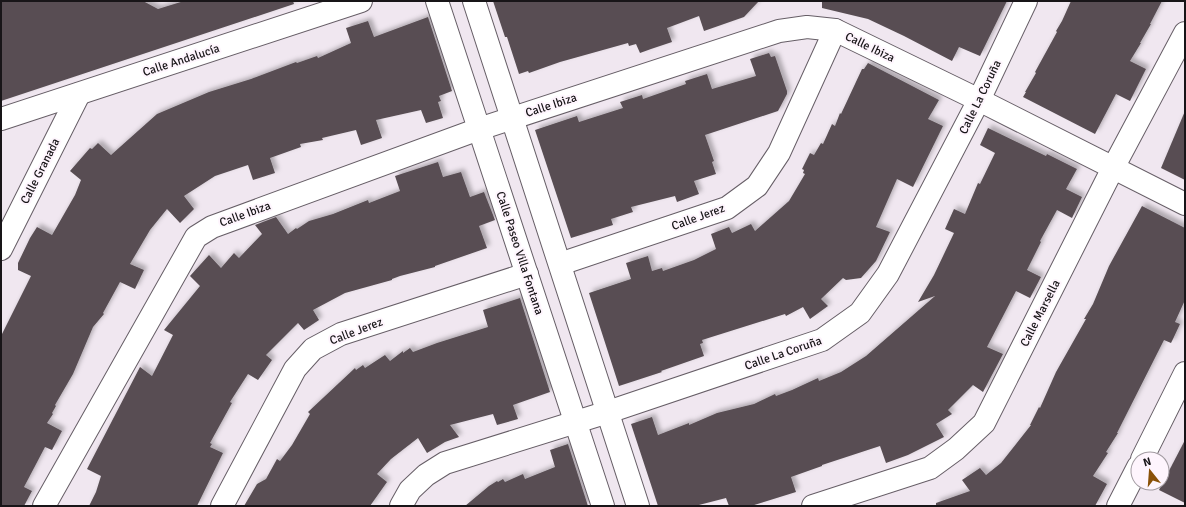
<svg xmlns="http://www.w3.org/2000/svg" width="1186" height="507" font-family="Signika,sans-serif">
<defs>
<filter id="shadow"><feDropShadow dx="3.5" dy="-3.5" stdDeviation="2" flood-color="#0004"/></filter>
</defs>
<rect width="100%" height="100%" fill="#f0e7f0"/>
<!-- building -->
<g fill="#584e53" filter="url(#shadow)">
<polygon points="1,1 143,1 158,9 184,1 293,1 294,4 1,101"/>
<polygon points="493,1 759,1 744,17 704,31 699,16 667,28 672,42 651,49 640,53 636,44 629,46 628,43 560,62 529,73 528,71 519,74 507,37 505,37"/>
<polygon points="822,1 1007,1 980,56 959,47 952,61 904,36 868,19 822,8"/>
<polygon points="1071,1 1162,1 1150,24 1151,24 1140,43 1141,43 1130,61 1146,69 1130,101 1116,94 1095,134 1023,97 1026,92 1025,92 1036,73 1035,72 1057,32 1056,31 1062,21"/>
<polygon points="428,17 452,91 439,96 441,101 438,102 443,118 426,123 421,110 376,120 382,138 361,145 356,130 322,138 323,140 300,144 301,147 270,158 275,173 253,180 248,165 215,176 184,196 194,209 180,223 167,209 150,230 130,264 144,270 135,289 120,282 103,313 104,314 93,327 73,374 55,405 56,406 52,413 53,414 47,423 62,431 52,450 45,447 24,487 32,491 24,506 1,506 1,336 31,276 18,270 18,263 30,238 37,227 52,235 75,195 81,180 70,171 90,148 92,149 98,143 111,155 157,114 209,92 251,79 296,62 297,63 317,56 318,58 351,43 346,28 368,21 374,37"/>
<polygon points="769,53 771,57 775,56 787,91 787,94 778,111 705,135 714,161 712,162 716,174 694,181 699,194 677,202 675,196 631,207 633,212 611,219 613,225 571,238 535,130 577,116 579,122 623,108 620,102 642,95 643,99 686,84 685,81 707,74 712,89 756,76 750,59"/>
<polygon points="868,63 939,100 928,119 943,126 913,187 897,179 876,227 890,232 876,261 861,278 846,280 843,278 821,299 828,306 810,319 803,307 786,316 785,314 702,340 703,343 700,344 704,356 661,371 662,372 619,386 589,293 631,279 626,263 648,256 652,271 662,268 663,271 694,260 716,249 711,234 729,227 732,233 751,224 755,231 789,201 805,174 803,173 804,170 802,169 810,153 814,155 821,143 823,144 832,124 835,126 840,113 841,114 862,69 864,69"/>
<polygon points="1185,111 1185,180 1161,168"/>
<polygon points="988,128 1046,156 1047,154 1077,169 1066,189 1082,197 1072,218 1057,210 1040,241 1041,242 1027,270 1041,277 1030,298 1016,291 987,347 1003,354 983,392 973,385 948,410 952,414 936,424 944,437 908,455 886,463 880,446 822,465 822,466 791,477 796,492 751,506 729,506 726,498 695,506 658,506 631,424 652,417 658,435 689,423 689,425 717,413 754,404 775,394 776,396 792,390 818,378 819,381 841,372 866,356 935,296 918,302 934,275 954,233 945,229 954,209 965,214 978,183 980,184 995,153 980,145"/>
<polygon points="438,162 443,177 461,172 470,197 484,192 495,220 479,226 487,248 435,266 435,267 400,276 392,279 392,280 345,293 313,310 319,320 304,330 298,323 266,355 272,360 258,380 248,374 230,402 232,403 210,443 212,444 210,447 223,453 197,506 89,506 96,492 101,476 87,469 140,367 152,376 173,335 164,330 200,286 190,276 209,255 221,268 234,253 239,258 262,234 255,225 276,217 288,234 296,228 297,229 309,221 333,214 368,200 369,203 400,191 395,176"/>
<polygon points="1142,206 1185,228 1185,300 1175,322 1180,324 1173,339 1171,343 1164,340 1117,433 1118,433 1106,452 1108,453 1093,476 1107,484 1095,506 936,506 936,503 970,491 962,480 980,468 986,475 1001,463 1031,425 1030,425 1039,407 1040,408 1056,372 1086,319 1084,319 1093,304 1109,266"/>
<polygon points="520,298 550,392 513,405 518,419 497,425 493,414 450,425 459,437 445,442 427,453 418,438 391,459 377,474 387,482 370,506 244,506 257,484 266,479 277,459 280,461 292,445 310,414 308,412 355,368 356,370 363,365 365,368 385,355 390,361 403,351 403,353 410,348 413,352 437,343 488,327 483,310"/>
<polygon points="1185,440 1185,503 1159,490"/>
<polygon points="568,444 588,506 465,506 489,486 497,481 498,482 503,479 505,482 523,474 525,479 555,467 550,450"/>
</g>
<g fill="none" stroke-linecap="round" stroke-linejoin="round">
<defs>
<g id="minor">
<polyline points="1,249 79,94"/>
<polyline points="560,264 727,208 757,186 779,153 835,30"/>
<polyline points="1142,459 1185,373"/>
<polyline points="44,506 196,237 212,227 479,129 779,31 807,27 835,30 979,100 1185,204"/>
<polyline points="222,506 295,369 313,349 341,334 527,274"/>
<polyline points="813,506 930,468 956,449 984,423 1113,168 1185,33"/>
<polyline points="1118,506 1138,467"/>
</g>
<g id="tertiary">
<polyline points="437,1 603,506"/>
<polyline points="474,1 638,506"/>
<polyline points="1,119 361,1"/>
<polyline points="401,506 410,490 426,475 445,463 608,412 822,340 860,313 888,274 979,100 1026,1"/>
</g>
</defs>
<!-- minor casing -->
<use href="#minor" stroke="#665e66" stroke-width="24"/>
<!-- tertiary casing -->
<use href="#tertiary" stroke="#665e66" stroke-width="24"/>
<!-- minor -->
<use href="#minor" stroke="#fff" stroke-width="22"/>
<!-- tertiary -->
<use href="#tertiary" stroke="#fff" stroke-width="22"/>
</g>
<g text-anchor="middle" stroke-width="4" stroke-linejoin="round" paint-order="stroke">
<!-- street labels -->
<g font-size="12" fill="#181518" stroke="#fef5fd">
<text transform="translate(870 47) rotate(26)" y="4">Calle Ibiza</text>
<text transform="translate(181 60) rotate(-18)" y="4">Calle Andalucía</text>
<text transform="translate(980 97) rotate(-64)" y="4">Calle La Coruña</text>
<text transform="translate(551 105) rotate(-18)" y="4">Calle Ibiza</text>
<text transform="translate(40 171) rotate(-63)" y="4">Calle Granada</text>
<text transform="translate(245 214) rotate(-20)" y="4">Calle Ibiza</text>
<text transform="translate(698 217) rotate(-20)" y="4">Calle Jerez</text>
<text transform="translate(520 253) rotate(72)" y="4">Calle Paseo Villa Fontana</text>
<text transform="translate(1040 313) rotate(-63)" y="4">Calle Marsella</text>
<text transform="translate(356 331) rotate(-21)" y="4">Calle Jerez</text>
<text transform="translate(783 353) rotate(-19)" y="4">Calle La Coruña</text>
</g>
</g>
<!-- border -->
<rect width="1186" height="507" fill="none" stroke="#181518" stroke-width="4"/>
<!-- north arrow -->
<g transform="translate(1150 471) rotate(343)"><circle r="19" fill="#fef5fd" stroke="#a29ba1"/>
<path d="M0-3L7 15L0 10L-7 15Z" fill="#8a5108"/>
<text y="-6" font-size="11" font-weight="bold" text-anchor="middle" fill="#181518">N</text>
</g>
</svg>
